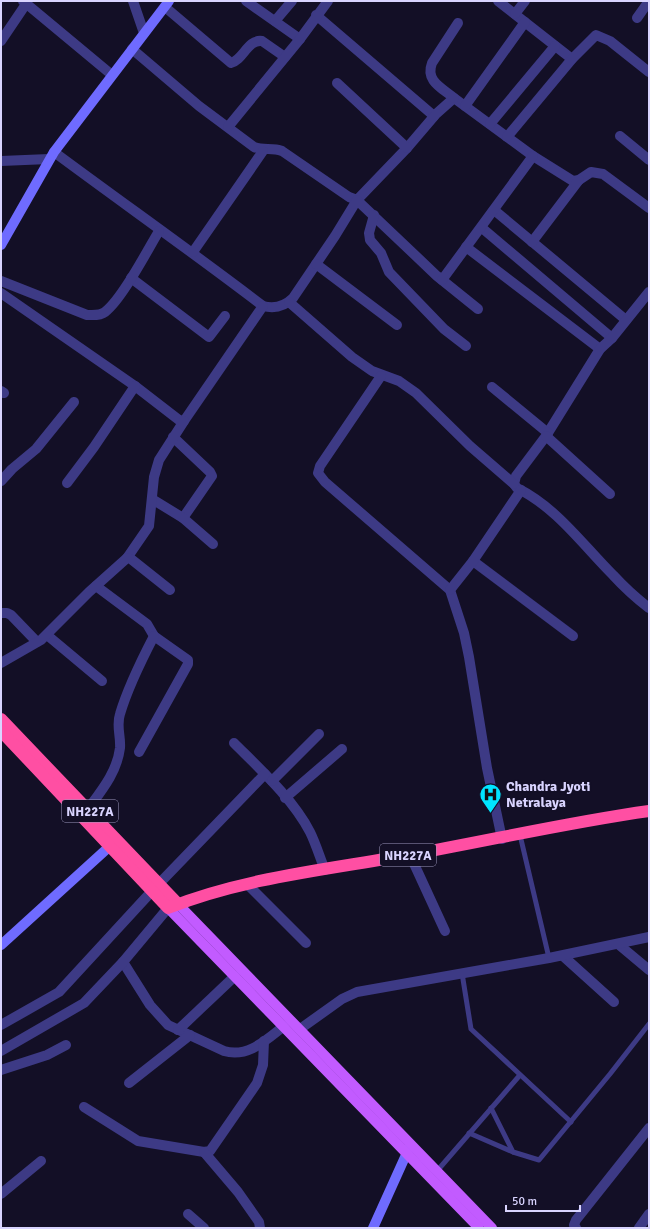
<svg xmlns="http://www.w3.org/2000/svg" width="650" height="1229" font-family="Signika,sans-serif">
<rect width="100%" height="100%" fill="#130f26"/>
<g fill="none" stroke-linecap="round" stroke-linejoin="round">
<!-- lane -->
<g stroke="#3d3a85" stroke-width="5">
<polyline points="520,835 549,958"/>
<polyline points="462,973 471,1029 571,1122"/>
<polyline points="491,1108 513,1152 539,1160 610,1074 649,1024"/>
<polyline points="469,1133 513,1152"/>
<polyline points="437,1171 520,1075"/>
</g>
<!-- street -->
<g stroke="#3d3a85" stroke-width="10">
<polyline points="23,1 112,75"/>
<polyline points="133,1 144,33"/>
<polyline points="246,1 300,39"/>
<polyline points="498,1 572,59"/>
<path d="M165 7 231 63C243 60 248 39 262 41L285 57"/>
<polyline points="515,14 525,1"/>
<polyline points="316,15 434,116"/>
<polyline points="637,18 649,1"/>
<polyline points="275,21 292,1"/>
<polyline points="1,41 26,4"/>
<path d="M132 49 199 106 254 147C264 151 272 147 282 151L349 197 357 200 407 148 436 114 454 98 533 156 573 181 579 180 591 172 603 174 649 208"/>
<polyline points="337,83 407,148"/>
<path d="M454 98C442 88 425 81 432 63L458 23"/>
<polyline points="465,106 525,22"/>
<polyline points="490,124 555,46"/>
<polyline points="228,127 300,39 328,1"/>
<polyline points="620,136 649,160"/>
<polyline points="507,137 572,59 596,35 610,41 649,72"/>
<path d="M54 152C124 204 195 254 263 306 275 309 285 306 293 298L335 236 357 200 437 276 478 309"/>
<polyline points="1,161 49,159"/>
<polyline points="494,210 626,320"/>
<polyline points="374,215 369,233 370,240 381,253 389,272 444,329 466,346"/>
<polyline points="482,228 612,338"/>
<polyline points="532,242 579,180"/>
<polyline points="466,247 600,349"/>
<polyline points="193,252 263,151"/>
<polyline points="316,264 397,325"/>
<polyline points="131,278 209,337 225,316"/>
<polyline points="442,280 533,156"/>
<path d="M1 281 87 315C93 315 100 316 105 312 122 299 147 251 159 231"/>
<path d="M649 292 612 338 600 349 546 436 516 476 514 484 517 488C557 508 582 544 613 575 624 587 636 598 649 608"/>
<polyline points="1,293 135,386 179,420 184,421 263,306"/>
<polyline points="289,302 352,357 372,371 399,381 416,393 470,446 514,484"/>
<polyline points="381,376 320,466 318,473 325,482 450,590 464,633 469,657 487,768 502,839"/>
<polyline points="492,387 548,433"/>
<polyline points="1,391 4,393"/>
<polyline points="546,436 610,494"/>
<polyline points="173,437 210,472 212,476 183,518"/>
<polyline points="1,481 12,469 36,449 74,402"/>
<polyline points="67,483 94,447 135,386"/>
<polyline points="152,499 183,518 213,544"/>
<polyline points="127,558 149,526 154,477 159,460 184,421"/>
<polyline points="473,561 573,636"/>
<polyline points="96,586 147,624 154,636 188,660 188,664 139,752"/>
<polyline points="450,590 473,561 521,490"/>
<polyline points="1,613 7,613 11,615 37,642"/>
<polyline points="47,635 102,681"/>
<polyline points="1,663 41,640 89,592 127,558 131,559 170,590"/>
<path d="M234 743C260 769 293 799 310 832 316 844 320 858 325 870"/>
<polyline points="272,781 319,734"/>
<polyline points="285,798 342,749"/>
<path d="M88 809C102 790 117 772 120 748 121 736 116 726 120 714 128 687 141 661 154 636"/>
<polyline points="410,855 445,931"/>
<polyline points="247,884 306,943"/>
<polyline points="618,944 649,970"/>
<polyline points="563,956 614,1002"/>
<path d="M123 962 150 1005 168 1025 224 1051C248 1058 266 1040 284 1026"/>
<polyline points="1,1025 59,992 152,891 265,774"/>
<polyline points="300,1029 342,999 357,992 549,958 649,937"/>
<polyline points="178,1030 235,976"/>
<polyline points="1,1051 84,1003 123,962 168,908"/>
<polyline points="1,1070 47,1055 66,1045"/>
<polyline points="129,1083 190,1035"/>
<polyline points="84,1107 138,1141 204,1152 210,1151 257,1083 263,1065 264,1041"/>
<polyline points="204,1152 238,1192 259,1222 260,1228"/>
<polyline points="1,1194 41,1161"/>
<polyline points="188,1214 204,1228"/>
<polyline points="576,1228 574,1225 576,1220 649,1128"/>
<polyline points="639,1228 649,1214"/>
</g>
<!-- secondary -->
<g stroke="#6f6bff" stroke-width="10">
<polyline points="1,245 54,152 169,1"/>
<polyline points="1,945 110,846"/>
<polyline points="373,1228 410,1146"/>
</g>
<!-- primary -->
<g stroke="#c25bff" stroke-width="10">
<polyline points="178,904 492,1228"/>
<polyline points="168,908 479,1228"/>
</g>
<!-- highway -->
<g stroke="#ff4fa3" stroke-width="12">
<polyline points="1,719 178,904"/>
<path d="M1 731 168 908C246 877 332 869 414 854 492 840 570 822 649 811"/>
</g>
</g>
<!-- icons -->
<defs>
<symbol id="hospital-pin" viewBox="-11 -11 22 30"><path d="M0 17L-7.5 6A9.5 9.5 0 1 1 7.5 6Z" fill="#00e5ff" stroke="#130f26"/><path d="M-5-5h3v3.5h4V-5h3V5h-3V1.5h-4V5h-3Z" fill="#111"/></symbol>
</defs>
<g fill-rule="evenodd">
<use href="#hospital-pin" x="478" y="782" width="25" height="34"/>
</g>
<g text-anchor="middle" stroke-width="3.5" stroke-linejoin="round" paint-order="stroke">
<!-- shield labels -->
<g fill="#130f26" stroke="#9e99be" stroke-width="1">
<rect x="62" y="800" width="56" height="22" rx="3"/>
<rect x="380" y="844" width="56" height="22" rx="3"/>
</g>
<g font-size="13" font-weight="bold" fill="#d9d4ff">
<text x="90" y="816">NH227A</text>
<text x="408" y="860">NH227A</text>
</g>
<!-- poi labels -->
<g font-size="14" font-weight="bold" fill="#d9d4ff" stroke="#130f26" text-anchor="start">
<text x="506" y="791">Chandra Jyoti<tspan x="506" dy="16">Netralaya</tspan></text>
</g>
</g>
<!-- border -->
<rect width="650" height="1229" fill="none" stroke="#d9d4ff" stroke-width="4"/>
<!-- scale -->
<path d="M506 1205v6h74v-6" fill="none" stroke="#d9d4ff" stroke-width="2"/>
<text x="512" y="1205" font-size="12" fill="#d9d4ff" stroke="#130f26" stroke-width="3" paint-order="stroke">50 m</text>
</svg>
